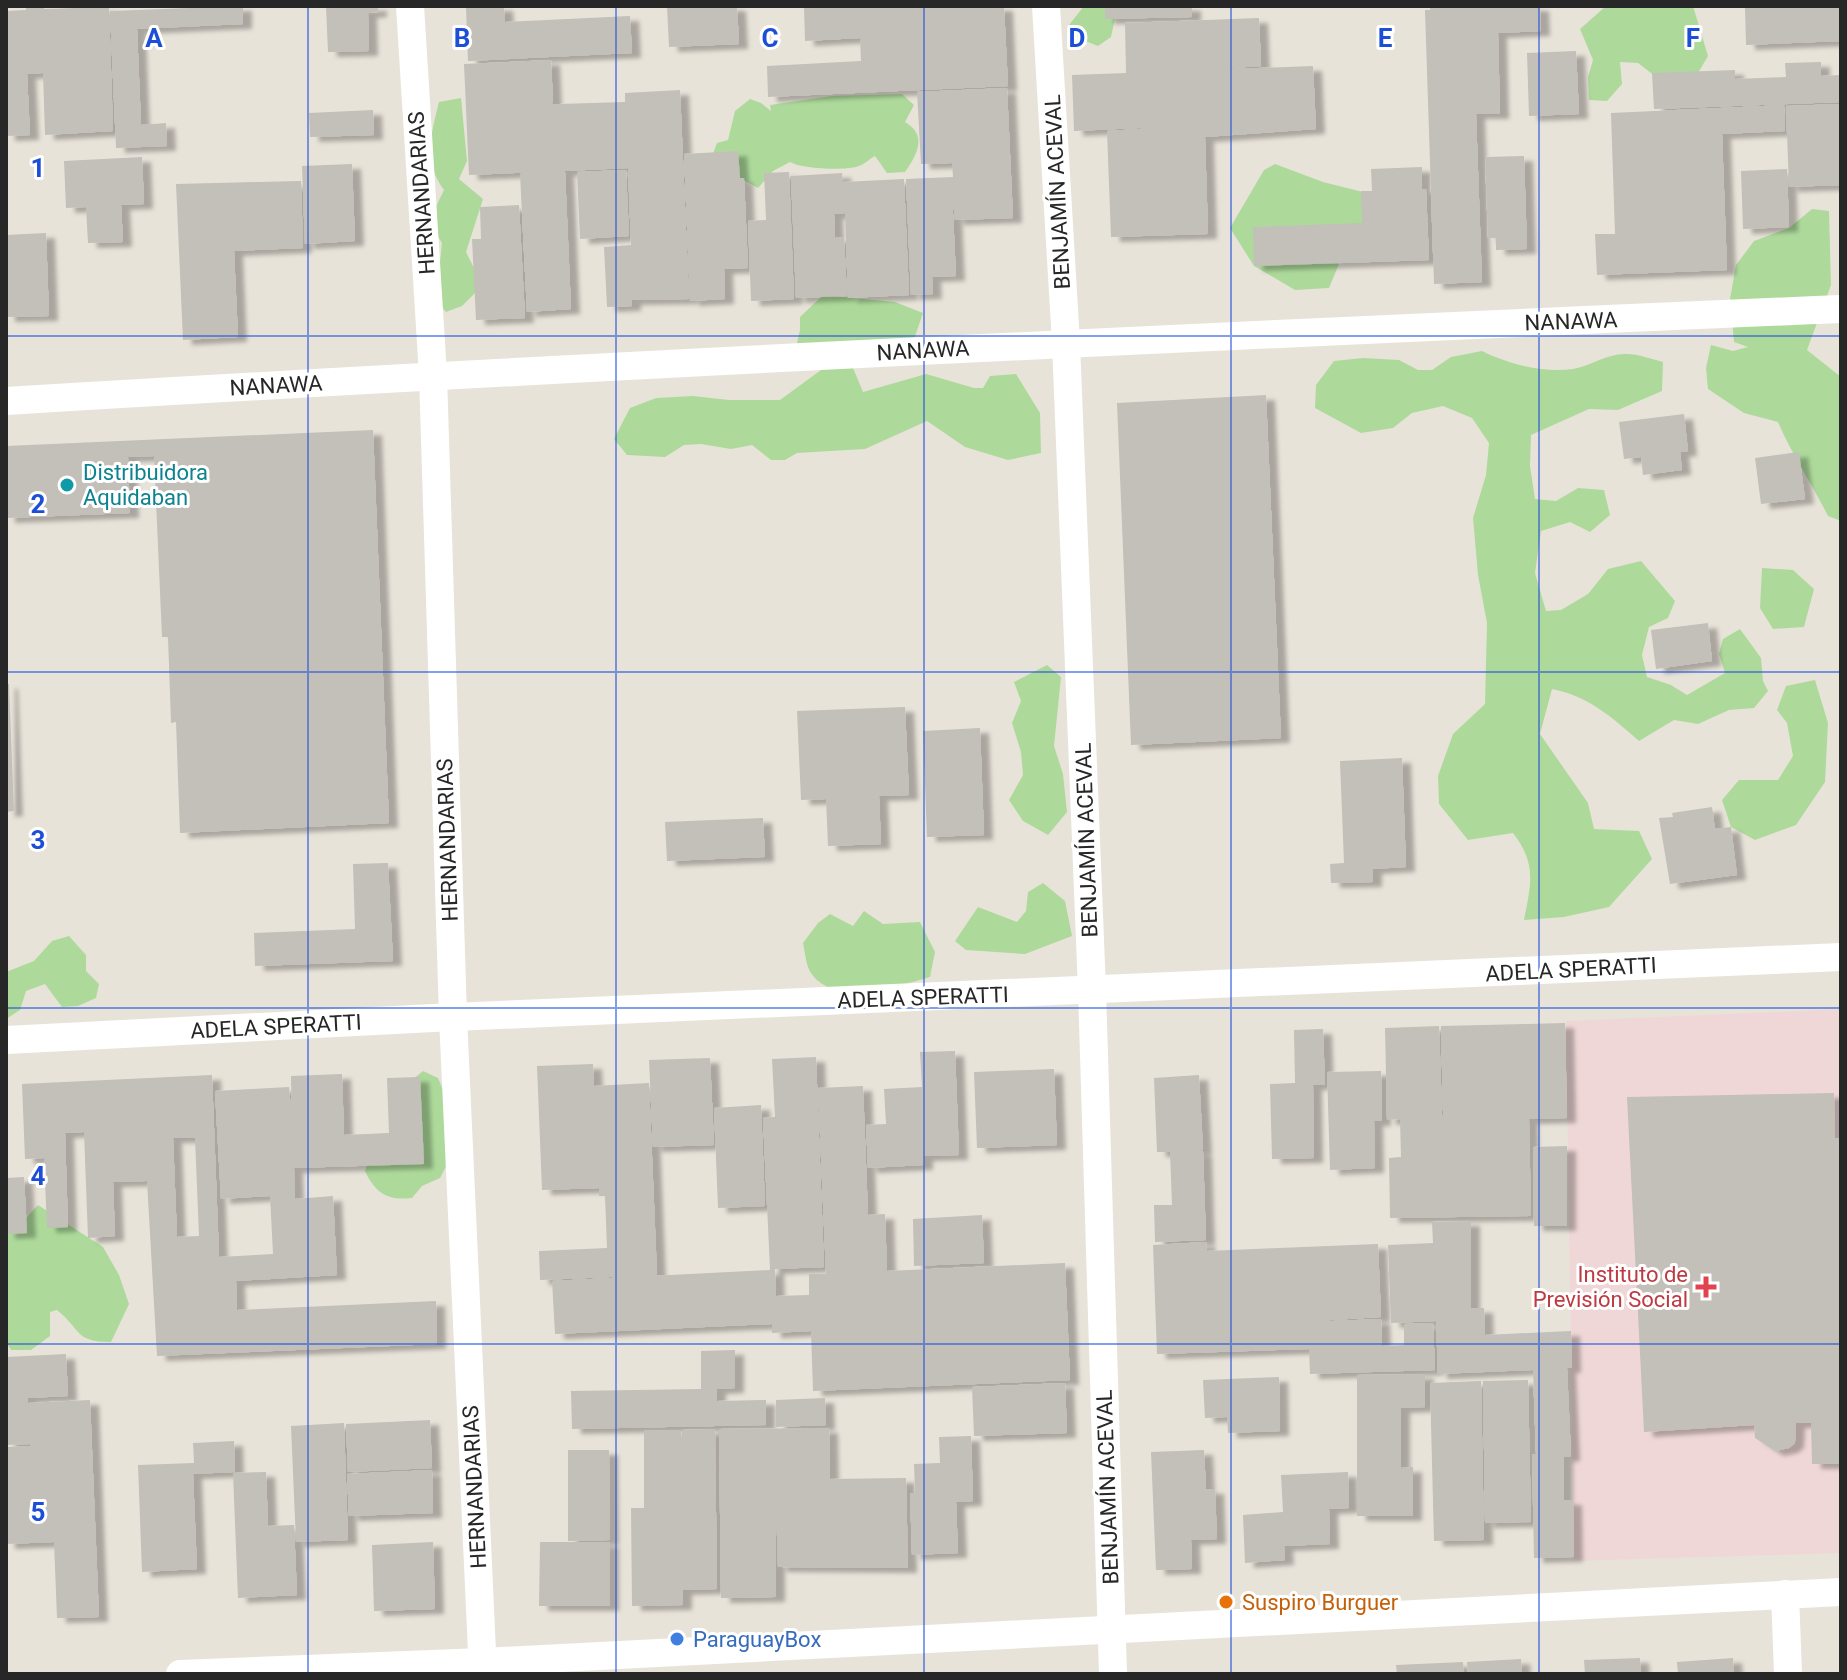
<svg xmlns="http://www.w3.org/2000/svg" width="1847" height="1680" font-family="Roboto,sans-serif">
<defs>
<filter id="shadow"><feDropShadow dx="9" dy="5" stdDeviation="2" flood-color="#0004"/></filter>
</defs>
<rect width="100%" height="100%" fill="#e8e3d9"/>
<!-- medical -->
<polygon fill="#efd7d7" points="1841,1009 1841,1553 1574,1561 1566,1021"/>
<!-- green -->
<g fill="#adda9b">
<polygon points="1084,6 1110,6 1116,14 1111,37 1098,46 1080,39 1069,25"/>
<polygon points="1606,6 1693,6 1708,56 1691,85 1668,86 1638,63 1620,62 1622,84 1607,101 1589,100 1588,77 1593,60 1580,29"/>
<path d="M902 94 914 105 905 122C928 135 917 155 905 172L887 173 875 156C869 159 865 164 859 166 845 171 802 169 790 162L773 171 758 188 710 162 717 143 728 140 735 111 750 99 761 103 771 111 770 105 832 96Z"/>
<path d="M461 98 467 161 459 179 483 199 466 252 474 268 477 291 462 306 446 312 436 300 442 243C427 220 433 213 444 190 423 162 431 134 439 102Z"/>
<polygon points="1275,164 1323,182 1371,194 1376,238 1348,242 1329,288 1295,290 1254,266 1230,228 1264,170"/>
<path d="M1812 209 1829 211 1831 285 1807 350 1841 377V521L1828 516C1812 484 1792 455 1778 422L1744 413 1708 389 1706 368 1711 345 1733 351 1748 347 1734 342 1730 299 1736 265 1754 241 1789 228Z"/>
<polygon points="823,295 895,302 923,313 912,345 851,363 863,392 926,374 974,388 983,388 990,376 1016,374 1040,413 1041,453 1008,460 965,447 927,421 865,449 797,453 785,460 771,460 752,445 731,449 701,444 684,445 665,457 627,455 614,439 630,408 656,398 693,396 729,400 780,400 821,370 795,351 800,330 800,317"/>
<path d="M1482 351C1508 364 1543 373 1573 369 1591 366 1607 353 1627 354 1638 354 1652 359 1663 362L1662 391 1618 410 1589 409 1531 435 1530 466 1535 499 1556 501 1578 488 1604 490 1610 515 1590 532 1570 522 1541 531 1535 573 1546 611 1561 610 1588 594 1608 569 1641 561 1675 601 1668 618 1649 627 1642 655 1647 677 1671 685 1687 695 1725 673 1719 654 1723 639 1740 629 1761 658 1763 681 1768 691 1754 708 1729 710 1698 724 1674 720 1639 741C1612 717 1588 696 1552 689L1540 734 1588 803 1594 829 1639 831 1652 859 1609 907 1564 917 1524 920C1531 884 1537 864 1513 833L1468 840 1439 804 1438 776 1453 734 1485 704 1487 623 1478 575 1473 518 1486 475 1489 443 1472 418 1443 406 1412 413 1393 428 1361 433 1315 408 1316 385 1334 361 1363 358 1399 360 1418 370H1432L1451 357Z"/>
<polygon points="1762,568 1793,570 1814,589 1804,627 1773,629 1760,608"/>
<polygon points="1047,665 1061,677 1054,746 1063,774 1067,812 1048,835 1023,821 1009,800 1023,775 1021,752 1012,723 1021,701 1014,682"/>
<polygon points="1815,680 1828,723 1825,782 1796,825 1755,840 1731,827 1722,800 1739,780 1778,780 1793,756 1787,723 1777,710 1786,686"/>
<polygon points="1043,883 1065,901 1072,936 1025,954 966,950 955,941 978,907 1017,922 1026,911 1028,892"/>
<path d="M864 911 883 924 920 922 935 952 930 977C899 986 833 1007 811 973 806 966 805 952 803 943L818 923 830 914 853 926Z"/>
<polygon points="69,936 86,955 86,971 99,984 96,998 78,1006 62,1007 45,984 26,991 20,1010 6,1019 6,972 34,961 52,941"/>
<path d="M423 1071 438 1078 448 1102 451 1157 440 1178 422 1186 412 1198C388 1201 375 1193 365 1171L372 1149 390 1138 412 1080Z"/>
<path d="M38 1205 103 1247 119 1275 129 1304 111 1342C74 1342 82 1330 57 1310L50 1312V1336L31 1350H11L6 1342V1219L15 1230Z"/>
</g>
<!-- building -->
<g fill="#c3bfb9" fill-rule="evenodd" filter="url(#shadow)">
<polygon points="26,6 44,6 44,9 109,7 113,131 45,135 43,73 27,74 30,135 6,136 6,11 26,10"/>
<polygon points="243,6 243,24 137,29 141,125 166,123 167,146 116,148 110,11"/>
<polygon points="326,6 378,6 378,12 368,13 369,51 328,52"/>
<polygon points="504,6 505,22 630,16 632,53 468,61 466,7"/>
<polygon points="667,6 737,6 739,44 669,47"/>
<polygon points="804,6 872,6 872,8 1004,6 1008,86 768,97 767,66 861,61 860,38 805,41"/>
<polygon points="1105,6 1192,6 1192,17 1105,19"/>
<polygon points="1430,6 1540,6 1541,31 1498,33 1500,114 1476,114 1482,282 1434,284 1425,10 1430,10"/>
<polygon points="1745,6 1841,6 1841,41 1746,45"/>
<polygon points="1259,18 1261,66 1202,70 1313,66 1316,129 1205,137 1208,234 1111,237 1107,131 1204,125 1074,131 1072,75 1126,73 1125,23"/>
<polygon points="1576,51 1579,114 1529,116 1527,53"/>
<polygon points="551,60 553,103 526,105 625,102 625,93 680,90 689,299 632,300 632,306 607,307 604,247 631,245 628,168 565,171 571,309 527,312 520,174 560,171 469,175 464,64"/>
<polygon points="1821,62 1821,76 1841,75 1841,102 1654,109 1652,73 1735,70 1735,79 1786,77 1785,63"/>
<polygon points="1007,88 1013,218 955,220 952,192 956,276 932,277 933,294 911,295 906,179 953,177 952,163 921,164 917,92"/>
<polygon points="1841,104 1841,185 1789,187 1786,106"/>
<polygon points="1784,105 1785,131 1722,134 1727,270 1597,275 1595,234 1615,234 1611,113"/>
<polygon points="373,110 374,135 310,137 309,113"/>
<polygon points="738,151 740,178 744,178 748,268 724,269 725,299 690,301 684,154"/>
<polygon points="1524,156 1527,249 1496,250 1496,238 1488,238 1485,157"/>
<polygon points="142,157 144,204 121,205 123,242 88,243 86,207 66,208 64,161"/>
<polygon points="352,164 355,241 305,244 302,166"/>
<polygon points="1422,167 1422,189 1426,189 1429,260 1254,266 1253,227 1362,223 1361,191 1372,191 1371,169"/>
<polygon points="1787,169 1789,227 1743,229 1741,171"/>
<polygon points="626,170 629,236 580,239 577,172"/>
<polygon points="789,172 794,299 751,301 748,221 766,220 764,173"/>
<polygon points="842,173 843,182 904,179 909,295 848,298 845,213 834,214 835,238 844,237 847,296 796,298 791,176"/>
<polygon points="301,181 303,248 234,251 238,337 183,340 176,184"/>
<polygon points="519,205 525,318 476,320 472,239 481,239 480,207"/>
<polygon points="46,233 49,316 6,317 6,235"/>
<polygon points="1266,395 1281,738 1131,745 1117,403"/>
<polygon points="1684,414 1688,451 1680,452 1682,470 1643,475 1641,457 1624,459 1619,422"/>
<polygon points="373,430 389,823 180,833 176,722 171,723 168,637 162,637 154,456 128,457 130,513 6,518 6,446"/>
<polygon points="1799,452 1805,499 1761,504 1755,458"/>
<polygon points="1708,623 1712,661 1656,669 1651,630"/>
<polygon points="6,684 9,684 14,811 6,812"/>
<polygon points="905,707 909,795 879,796 881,844 828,846 826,799 801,800 797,711"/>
<polygon points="980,728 984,835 927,837 923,731"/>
<polygon points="1402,758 1406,867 1373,869 1373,882 1331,883 1330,864 1344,863 1340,761"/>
<polygon points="1712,807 1715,829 1731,827 1737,875 1670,884 1659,818 1673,817 1672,813"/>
<polygon points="763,818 765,857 667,861 665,822"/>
<polygon points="388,863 393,961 255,966 254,933 355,929 353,864"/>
<polygon points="1565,1023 1567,1118 1529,1119 1531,1216 1390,1218 1389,1158 1401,1157 1400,1119 1387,1120 1385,1028 1439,1026 1445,1199 1441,1026"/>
<polygon points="1323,1029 1325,1085 1313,1085 1314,1158 1272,1159 1270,1084 1295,1083 1294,1030"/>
<polygon points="955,1051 959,1155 924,1156 924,1165 868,1168 866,1125 886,1124 884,1089 922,1087 920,1052"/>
<polygon points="816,1057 824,1267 775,1269 776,1296 809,1295 809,1274 826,1274 818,1088 863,1086 868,1215 885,1214 887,1271 1065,1263 1070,1380 813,1391 811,1331 772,1333 772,1324 555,1334 552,1281 770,1270 763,1118 775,1117 772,1059"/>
<polygon points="710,1058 714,1145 653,1147 649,1060"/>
<polygon points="593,1064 594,1086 649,1083 657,1275 540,1280 539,1251 607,1248 605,1196 599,1196 599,1188 542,1190 537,1066"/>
<polygon points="1054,1069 1057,1145 977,1148 974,1072"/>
<polygon points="1381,1071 1382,1121 1374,1121 1375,1168 1330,1170 1327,1072"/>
<path d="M342 1074 344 1135 389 1133 387 1078 420 1077 424 1164 294 1168 295 1199 333 1196 337 1275 236 1281 237 1310 436 1301 437 1344 157 1356 147 1181 113 1182 115 1236 88 1238 84 1132 65 1133 68 1227 47 1228 44 1158 25 1159 22 1084 212 1075 219 1257 273 1254 270 1196 221 1199 215 1091 289 1087 292 1121 291 1076ZM173 1138H195L199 1236 177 1237Z"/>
<polygon points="1199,1075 1203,1150 1191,1151 1203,1151 1206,1240 1155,1242 1154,1205 1172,1205 1170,1152 1157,1152 1154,1078"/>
<polygon points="1834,1093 1835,1138 1841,1138 1841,1464 1812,1464 1811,1423 1796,1423 1795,1443 1789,1448 1775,1451 1755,1438 1754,1425 1644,1432 1627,1097"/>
<polygon points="761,1105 765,1206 718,1208 714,1108"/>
<polygon points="1567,1146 1567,1226 1534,1226 1533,1147"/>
<polygon points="24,1177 27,1233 6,1234 6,1178"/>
<polygon points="982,1215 984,1263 914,1266 913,1219"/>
<polygon points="1471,1221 1471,1308 1484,1308 1485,1335 1571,1331 1572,1368 1567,1368 1571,1456 1564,1457 1564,1500 1573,1500 1574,1557 1534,1558 1532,1454 1536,1454 1533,1370 1438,1374 1436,1321 1391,1323 1388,1245 1433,1243 1432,1222"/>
<polygon points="1206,1242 1207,1251 1378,1244 1381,1317 1283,1323 1381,1319 1382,1346 1404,1345 1404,1324 1433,1323 1435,1370 1310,1374 1309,1349 1157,1354 1153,1245"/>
<polygon points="735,1350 735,1388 717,1389 717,1401 766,1400 766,1425 572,1429 571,1391 701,1389 701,1351"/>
<polygon points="66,1354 68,1396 28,1398 28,1403 90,1400 99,1617 57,1618 54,1542 6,1544 6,1447 30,1446 30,1444 6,1445 6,1357"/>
<polygon points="1425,1374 1425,1407 1401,1408 1401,1468 1413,1467 1413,1516 1357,1516 1357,1375"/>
<polygon points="1279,1377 1280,1431 1228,1433 1227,1417 1205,1418 1203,1380"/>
<polygon points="1528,1380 1531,1522 1485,1523 1483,1381"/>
<polygon points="1481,1381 1484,1540 1434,1541 1430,1383"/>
<polygon points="1065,1383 1067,1433 974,1436 972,1387"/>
<polygon points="825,1398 826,1425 776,1427 776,1400"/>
<polygon points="430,1420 432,1468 348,1472 346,1424"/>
<polygon points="344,1423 348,1540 296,1542 291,1426"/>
<polygon points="829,1428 830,1479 906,1478 908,1568 778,1567 776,1505 776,1597 721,1598 719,1429"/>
<polygon points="715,1429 717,1589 683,1590 683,1605 632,1606 631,1508 644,1508 644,1430 681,1430 683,1515 682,1430"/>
<polygon points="971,1436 973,1501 956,1502 958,1553 912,1555 910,1493 915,1493 914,1464 940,1463 939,1437"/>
<polygon points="234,1441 235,1472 193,1474 197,1569 142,1572 138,1465 194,1463 193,1443"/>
<polygon points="568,1450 609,1450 610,1540 568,1541"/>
<polygon points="1204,1450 1206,1489 1215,1489 1217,1539 1191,1540 1192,1569 1156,1570 1151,1452"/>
<polygon points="432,1470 433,1513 349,1516 347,1474"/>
<polygon points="266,1472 268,1526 294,1525 297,1595 238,1598 233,1473"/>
<polygon points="1348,1472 1349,1508 1329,1509 1330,1544 1284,1546 1285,1560 1245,1563 1243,1515 1283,1512 1281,1475"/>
<polygon points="433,1542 435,1609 374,1611 372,1545"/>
<polygon points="540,1542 610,1542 610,1606 539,1606"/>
<polygon points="1640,1658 1641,1674 1585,1674 1584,1660"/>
<polygon points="1733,1658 1734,1674 1678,1674 1677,1662"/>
<polygon points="1521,1659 1522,1674 1468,1674 1467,1662"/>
<polygon points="1463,1662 1464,1674 1397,1674 1396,1665"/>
</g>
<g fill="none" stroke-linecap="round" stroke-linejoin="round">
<!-- minor -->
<g stroke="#fff" stroke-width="28">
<polyline points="410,6 433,375 453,1017 483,1674"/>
<polyline points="1046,6 1066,343 1092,990 1113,1674"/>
<path d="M6 401C617 364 1229 335 1841 309"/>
<polyline points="6,1040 453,1017 1841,957"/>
<polyline points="1785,1594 1788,1674"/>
<polyline points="180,1674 482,1662 1841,1592"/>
</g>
</g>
<!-- grid -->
<path fill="none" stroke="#1d4ed8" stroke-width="2" stroke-opacity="0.55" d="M308 6V1674M616 6V1674M924 6V1674M1231 6V1674M1539 6V1674M6 336H1841M6 672H1841M6 1008H1841M6 1344H1841"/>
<!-- markers -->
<circle fill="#0f9aa8" stroke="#fff" stroke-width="3" cx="67" cy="485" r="8"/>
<path fill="#e0444e" stroke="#fff" stroke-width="3" d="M1702 1275h8v8h8v8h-8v8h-8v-8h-8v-8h8z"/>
<circle fill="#e8710a" stroke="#fff" stroke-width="3" cx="1226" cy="1602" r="8"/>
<circle fill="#3f7fe0" stroke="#fff" stroke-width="3" cx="677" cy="1639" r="8"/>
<g text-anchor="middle" stroke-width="6" stroke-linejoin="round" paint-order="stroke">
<!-- street labels -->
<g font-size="22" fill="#272727" stroke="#fff">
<text transform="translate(1057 192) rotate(-93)" y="8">BENJAMÍN ACEVAL</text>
<text transform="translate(421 193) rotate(-94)" y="8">HERNANDARIAS</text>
<text transform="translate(1571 321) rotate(-2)" y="8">NANAWA</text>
<text transform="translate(923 350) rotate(-3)" y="8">NANAWA</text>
<text transform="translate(276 385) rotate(-3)" y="8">NANAWA</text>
<text transform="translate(447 840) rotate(-92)" y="8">HERNANDARIAS</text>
<text transform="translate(1086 840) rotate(-92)" y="8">BENJAMÍN ACEVAL</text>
<text transform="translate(1571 969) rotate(-3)" y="8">ADELA SPERATTI</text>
<text transform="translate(923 997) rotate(-2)" y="8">ADELA SPERATTI</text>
<text transform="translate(276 1026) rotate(-3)" y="8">ADELA SPERATTI</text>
<text transform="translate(474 1487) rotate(-93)" y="8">HERNANDARIAS</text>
<text transform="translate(1107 1487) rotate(-92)" y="8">BENJAMÍN ACEVAL</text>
</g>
<!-- culture labels -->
<g font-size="22" fill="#0d838f" stroke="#fff" text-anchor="start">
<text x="83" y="480">Distribuidora<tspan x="83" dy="25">Aquidaban</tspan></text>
</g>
<!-- health labels -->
<g font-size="22" fill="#be3a42" stroke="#fff" text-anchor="end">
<text x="1688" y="1282">Instituto de<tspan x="1688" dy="25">Previsión Social</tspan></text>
</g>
<!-- food labels -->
<g font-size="22" fill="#c56008" stroke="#fff" text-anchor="start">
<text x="1242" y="1610">Suspiro Burguer</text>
</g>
<!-- shop labels -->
<g font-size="22" fill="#366cbe" stroke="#fff" text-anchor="start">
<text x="693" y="1647">ParaguayBox</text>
</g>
</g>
<g font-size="26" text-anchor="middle" font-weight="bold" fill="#1d4ed8" stroke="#fff" stroke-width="6" stroke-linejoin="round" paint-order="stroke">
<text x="154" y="47">A</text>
<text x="462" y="47">B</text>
<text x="770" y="47">C</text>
<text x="1077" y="47">D</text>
<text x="1385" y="47">E</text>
<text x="1693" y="47">F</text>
<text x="38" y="177">1</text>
<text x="38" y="513">2</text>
<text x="38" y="849">3</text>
<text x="38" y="1185">4</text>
<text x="38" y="1521">5</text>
</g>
<!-- border -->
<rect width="1847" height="1680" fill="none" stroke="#272727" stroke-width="16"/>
</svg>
